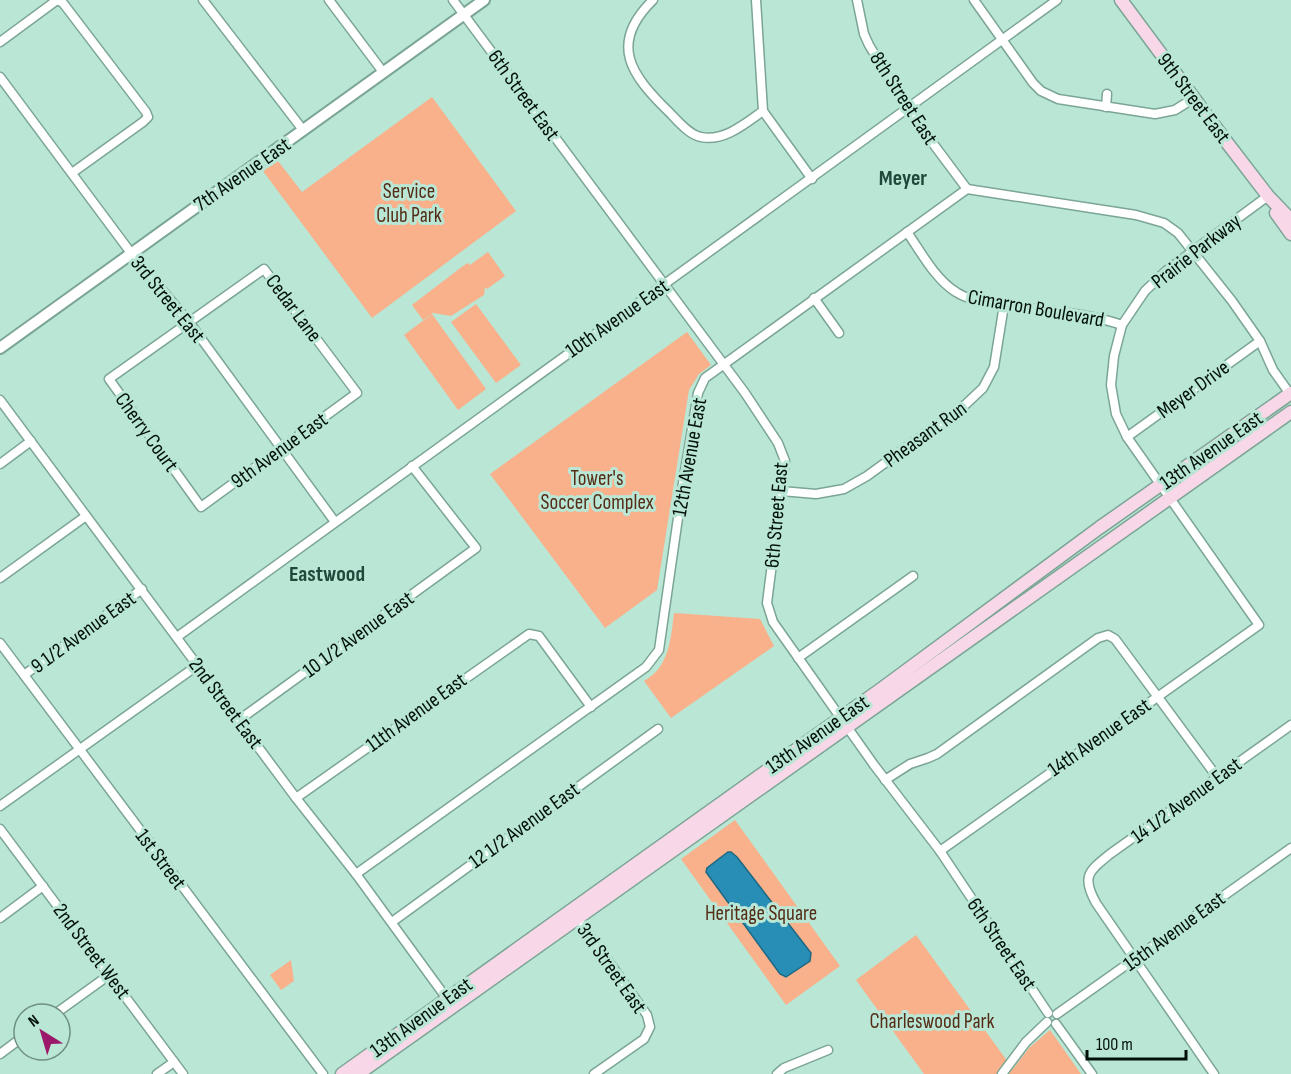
<svg xmlns="http://www.w3.org/2000/svg" width="1291" height="1074" font-family="'Sofia Sans Condensed',sans-serif">
<rect width="100%" height="100%" fill="#bae6d5"/>
<!-- green -->
<g fill="#f8b18b">
<polygon points="432,97 516,211 372,318 263,171 278,161 302,192"/>
<polygon points="488,252 505,276 487,289 485,287 484,295 451,316 433,313 423,320 412,305 463,266 468,263 470,265"/>
<polygon points="476,304 521,365 496,383 451,322"/>
<polygon points="432,314 486,389 458,410 404,335"/>
<polygon points="687,332 711,365 699,374 689,390 657,590 605,628 490,474"/>
<path d="M674 613 760 619 774 646 671 718 644 681C669 668 671 638 674 613Z"/>
<polygon points="735,820 840,966 786,1005 681,859"/>
<polygon points="916,935 1013,1069 1029,1048 1050,1030 1081,1074 924,1074 856,980"/>
<polygon points="291,960 294,981 281,990 270,975"/>
</g>
<!-- water -->
<polygon fill="#288eb6" stroke="#1d6883" stroke-width="1.5" points="728,852 731,852 737,857 811,953 810,961 786,977 780,974 706,872 707,868"/>
<g fill="none" stroke-linecap="round" stroke-linejoin="round">
<defs>
<g id="minor">
<polyline points="203,0 303,130"/>
<polyline points="329,0 383,72"/>
<polyline points="453,0 745,393 778,443 785,461 767,603 773,622 874,765 940,851 1048,1013"/>
<path d="M653 0C608 44 631 75 669 112 677 120 689 135 701 137 724 142 746 123 763 111"/>
<polyline points="756,0 763,111 812,179"/>
<polyline points="857,0 864,34 869,45 908,110 967,189"/>
<polyline points="974,0 1033,83 1041,91 1058,99 1155,114 1175,110 1194,98"/>
<polyline points="0,42 57,0 63,3 146,112 148,117 143,122 72,173"/>
<polyline points="0,77 131,253 189,322 335,522"/>
<polyline points="1106,107 1107,94"/>
<path d="M907 232C921 252 935 279 956 292 968 300 983 301 996 303 1037 311 1082 311 1122 325"/>
<polygon points="264,269 357,393 201,507 109,379"/>
<polyline points="814,298 839,333"/>
<polyline points="0,400 296,798 356,874 450,1003"/>
<polyline points="1127,437 1260,341"/>
<polyline points="0,464 31,441"/>
<polyline points="781,491 816,494 844,489 867,476 966,404 983,388 994,367 1004,305"/>
<polyline points="0,578 86,516"/>
<polyline points="177,637 1057,0"/>
<polyline points="0,643 323,1074"/>
<polyline points="798,658 913,576"/>
<polyline points="24,675 142,589"/>
<polyline points="239,720 476,548 412,466"/>
<polyline points="885,780 910,764 928,758 937,754 1098,638 1108,635 1115,639 1217,777"/>
<polyline points="296,798 529,634 539,636 591,707"/>
<polyline points="0,806 198,665"/>
<polyline points="0,829 183,1074"/>
<polyline points="940,851 1259,625 1127,437 1116,414 1111,385 1114,356 1122,325 1145,291 1166,271 1268,196"/>
<polyline points="356,874 646,667 659,650 683,483 698,393 705,378 967,189 1136,215 1164,223 1178,233 1232,301 1260,341 1273,370 1290,394"/>
<polyline points="575,915 647,1015 650,1027 644,1039 594,1074"/>
<polyline points="0,918 43,886"/>
<polyline points="392,922 658,729"/>
<polyline points="55,1014 109,975"/>
<polyline points="1057,1014 1291,848"/>
<polyline points="1056,1024 1092,1074"/>
<polyline points="0,1054 24,1036"/>
<polyline points="157,1074 174,1062"/>
<polyline points="777,1074 784,1068 828,1050"/>
<polyline points="1002,1074 1026,1042 1047,1022"/>
<path d="M1214 1074 1096 903C1081 876 1089 871 1110 854L1291 725"/>
</g>
<polyline id="tertiary" points="0,348 484,0"/>
<g id="secondary">
<polyline points="1121,0 1225,140 1268,196 1291,220"/>
<polyline points="1276,213 1291,234"/>
<polyline points="342,1074 884,687 1099,528 1291,393"/>
<polyline points="358,1074 1291,412"/>
</g>
</defs>
<!-- minor casing -->
<use href="#minor" stroke="#7ba595" stroke-width="11"/>
<!-- tertiary casing -->
<use href="#tertiary" stroke="#7ba595" stroke-width="14"/>
<!-- secondary casing -->
<use href="#secondary" stroke="#7ba595" stroke-width="15"/>
<!-- minor -->
<use href="#minor" stroke="#fff" stroke-width="8"/>
<!-- tertiary -->
<use href="#tertiary" stroke="#fff" stroke-width="10"/>
<!-- secondary -->
<use href="#secondary" stroke="#f8d8e8" stroke-width="12"/>
</g>
<g text-anchor="middle" stroke-width="6" stroke-linejoin="round" paint-order="stroke">
<!-- street labels -->
<g font-size="21" fill="#02100b" stroke="#bae6d5">
<text transform="translate(524 95) rotate(54)" y="7">6th Street East</text>
<text transform="translate(904 98) rotate(57)" y="7">8th Street East</text>
<text transform="translate(1194 98) rotate(53)" y="7">9th Street East</text>
<text transform="translate(242 174) rotate(-35)" y="7">7th Avenue East</text>
<text transform="translate(1196 251) rotate(-38)" y="7">Prairie Parkway</text>
<text transform="translate(168 299) rotate(51)" y="7">3rd Street East</text>
<text transform="translate(294 308) rotate(53)" y="7">Cedar Lane</text>
<text transform="translate(1036 308) rotate(10)" y="7">Cimarron Boulevard</text>
<text transform="translate(617 318) rotate(-35)" y="7">10th Avenue East</text>
<text transform="translate(1193 389) rotate(-36)" y="7">Meyer Drive</text>
<text transform="translate(147 432) rotate(54)" y="7">Cherry Court</text>
<text transform="translate(925 434) rotate(-36)" y="7">Pheasant Run</text>
<text transform="translate(279 450) rotate(-36)" y="7">9th Avenue East</text>
<text transform="translate(1211 450) rotate(-35)" y="7">13th Avenue East</text>
<text transform="translate(689 457) rotate(-80)" y="7">12th Avenue East</text>
<text transform="translate(776 515) rotate(-85)" y="7">6th Street East</text>
<text transform="translate(83 632) rotate(-36)" y="7">9 1/2 Avenue East</text>
<text transform="translate(358 634) rotate(-36)" y="7">10 1/2 Avenue East</text>
<text transform="translate(226 703) rotate(53)" y="7">2nd Street East</text>
<text transform="translate(416 712) rotate(-36)" y="7">11th Avenue East</text>
<text transform="translate(817 734) rotate(-35)" y="7">13th Avenue East</text>
<text transform="translate(1099 737) rotate(-35)" y="7">14th Avenue East</text>
<text transform="translate(1186 800) rotate(-36)" y="7">14 1/2 Avenue East</text>
<text transform="translate(524 825) rotate(-36)" y="7">12 1/2 Avenue East</text>
<text transform="translate(161 859) rotate(53)" y="7">1st Street</text>
<text transform="translate(1174 931) rotate(-36)" y="7">15th Avenue East</text>
<text transform="translate(1002 944) rotate(56)" y="7">6th Street East</text>
<text transform="translate(92 951) rotate(53)" y="7">2nd Street West</text>
<text transform="translate(612 968) rotate(55)" y="7">3rd Street East</text>
<text transform="translate(421 1017) rotate(-36)" y="7">13th Avenue East</text>
</g>
<!-- park labels -->
<g font-size="21" fill="#542d17" stroke="#bae6d5">
<text x="409" y="198">Service<tspan x="409" dy="24">Club Park</tspan></text>
<text x="597" y="485">Tower's<tspan x="597" dy="24">Soccer Complex</tspan></text>
<text x="761" y="920">Heritage Square</text>
<text x="932" y="1028">Charleswood Park</text>
</g>
<!-- neighbourhood labels -->
<g font-size="22" font-weight="bold" fill="#20483b" stroke="#bae6d5">
<text x="903" y="185">Meyer</text>
<text x="327" y="581">Eastwood</text>
</g>
</g>
<!-- north arrow -->
<g transform="translate(42 1032) rotate(323)"><circle r="28" fill="#bae6d5" stroke="#709084" stroke-width="1.5"/>
<path d="M0-4.5L10 22L0 15L-10 22Z" fill="#9c186a"/>
<text y="-9" font-size="16" font-weight="bold" text-anchor="middle" fill="#02100b">N</text>
</g>
<!-- scale -->
<path d="M1087 1050v9h99v-9" fill="none" stroke="#02100b" stroke-width="3"/>
<text x="1096" y="1050" font-size="18" fill="#02100b" stroke="#bae6d5" stroke-width="4.5" paint-order="stroke">100 m</text>
</svg>
